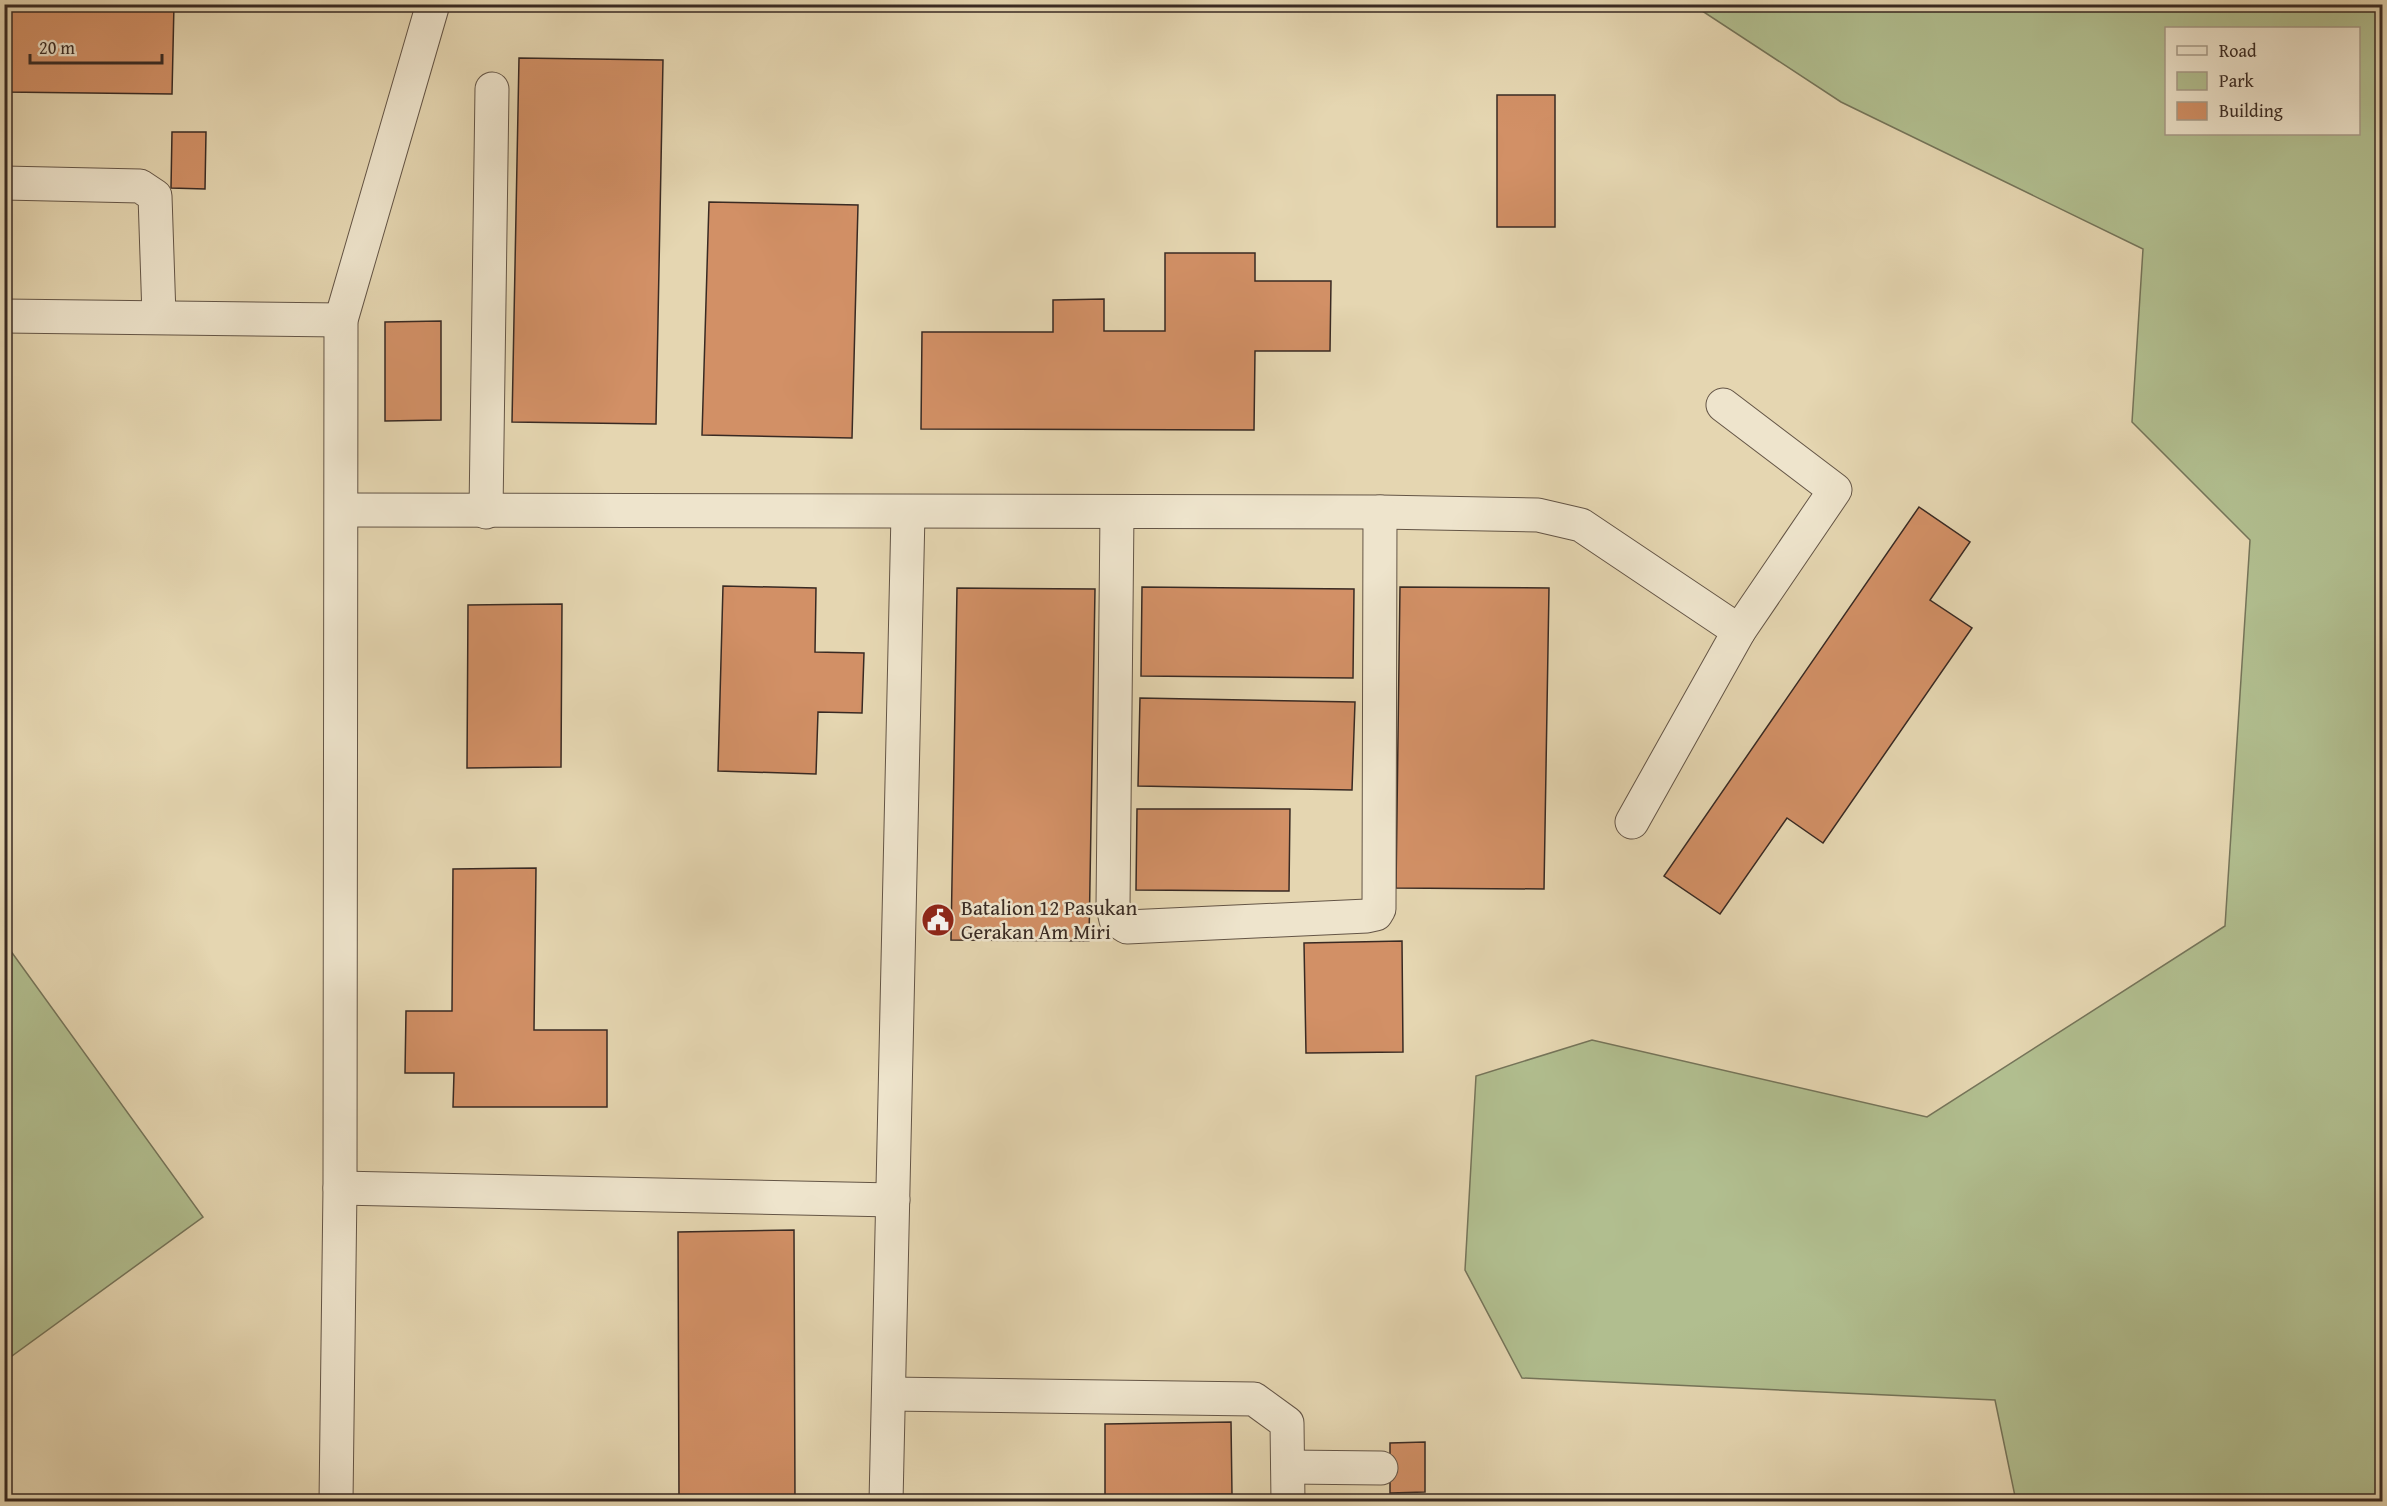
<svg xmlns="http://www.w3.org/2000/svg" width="2387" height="1506" font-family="'Gentium Book Plus',serif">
<rect width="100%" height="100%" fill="#e5d6b1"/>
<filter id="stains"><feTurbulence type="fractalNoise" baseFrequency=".00333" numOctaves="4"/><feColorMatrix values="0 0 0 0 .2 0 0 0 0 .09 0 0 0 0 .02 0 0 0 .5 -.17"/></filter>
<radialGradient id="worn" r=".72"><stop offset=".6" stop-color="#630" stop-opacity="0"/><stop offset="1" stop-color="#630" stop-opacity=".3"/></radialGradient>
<!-- green -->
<g fill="#b1be8f" stroke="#757459" stroke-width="1.5" fill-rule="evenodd">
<path d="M1693 5H2382V1501H2016L1995 1400 1522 1378 1465 1270 1476 1076 1592 1040 1927 1117 2225 926 2250 540 2132 422 2143 249 1841 102ZM2166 28H2358V134H2166Z"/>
<polygon points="5,943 203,1217 5,1361 4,1361"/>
</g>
<!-- building -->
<g fill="#d29066" stroke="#392a23" stroke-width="1.5">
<polygon points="4,4 174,4 172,94 4,92"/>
<polygon points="519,58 663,60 656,424 512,422"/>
<rect x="1497" y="95" width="58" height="132"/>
<polygon points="172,132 206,132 205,189 171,188"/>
<polygon points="709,202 858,205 852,438 702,435"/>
<polygon points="1165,253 1255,253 1255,281 1331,281 1330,351 1255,351 1254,430 921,429 922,332 1053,332 1053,300 1104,299 1104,331 1165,331"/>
<polygon points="441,321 441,420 385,421 385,322"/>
<polygon points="1919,507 1970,542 1930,600 1972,628 1823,843 1787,818 1720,914 1664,876"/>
<polygon points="723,586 816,588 815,652 864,653 862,713 818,712 816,774 718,771"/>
<polygon points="1142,587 1354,589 1353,678 1141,676"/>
<polygon points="1400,587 1549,588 1544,889 1396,888"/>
<polygon points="957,588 1095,589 1089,941 951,940"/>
<polygon points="562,604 561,767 467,768 468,605"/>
<polygon points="1140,698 1355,702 1352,790 1138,786"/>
<polygon points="1137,809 1290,809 1289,891 1136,890"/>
<polygon points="536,868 534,1030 607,1030 607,1107 453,1107 454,1073 405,1073 406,1011 452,1011 453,869"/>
<polygon points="1402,941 1403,1052 1306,1053 1304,943"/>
<polygon points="794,1230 795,1502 679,1502 678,1232"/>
<polygon points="1231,1422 1232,1494 1105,1496 1105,1424"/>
<polygon points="1425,1442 1425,1492 1390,1493 1390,1443"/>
</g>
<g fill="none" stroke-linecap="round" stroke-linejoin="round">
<defs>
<g id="minor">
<polyline points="4,183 140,186 155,196 159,316"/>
<polyline points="4,316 341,320"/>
<polyline points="342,510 1380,512 1538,515 1581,525 1739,631"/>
<polyline points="486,512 492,89"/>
<polyline points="1117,512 1113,907 1116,920 1127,927 1367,916 1376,914 1379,909 1380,512"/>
<polyline points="1632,822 1739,631 1835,490 1723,405"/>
<polyline points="340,1188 893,1200"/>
<polyline points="889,1394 1254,1399 1287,1423 1288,1502"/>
<polyline points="1288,1467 1381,1468"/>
<polyline points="336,1502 340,1188 341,320 433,4"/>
<polyline points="886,1502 908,513"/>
</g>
</defs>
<!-- minor casing -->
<use href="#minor" stroke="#645546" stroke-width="35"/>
<!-- minor -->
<use href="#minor" stroke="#eee4cc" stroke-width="33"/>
</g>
<!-- icons -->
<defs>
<symbol id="civic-disc" viewBox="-11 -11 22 22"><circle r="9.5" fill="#8f2418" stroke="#eee4cc"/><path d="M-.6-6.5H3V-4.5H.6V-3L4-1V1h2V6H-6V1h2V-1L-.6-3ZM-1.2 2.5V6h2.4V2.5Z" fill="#fff"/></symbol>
</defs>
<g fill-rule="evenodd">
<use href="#civic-disc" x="919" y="901" width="38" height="38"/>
</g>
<g text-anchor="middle" stroke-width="5" stroke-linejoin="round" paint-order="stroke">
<!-- poi labels -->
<g font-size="21" fill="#392a23" stroke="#eee4cc" text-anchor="start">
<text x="961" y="915">Batalion 12 Pasukan<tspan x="961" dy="24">Gerakan Am Miri</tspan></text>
</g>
</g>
<!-- margin -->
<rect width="2387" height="1506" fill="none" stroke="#e5d6b1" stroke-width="24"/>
<rect x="6" y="6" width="2375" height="1494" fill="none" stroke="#392a23" stroke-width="3"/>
<rect x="12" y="12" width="2363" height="1482" fill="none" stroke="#392a23" stroke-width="1.5"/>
<!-- legend -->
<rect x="2165" y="27" width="195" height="108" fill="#eee4cc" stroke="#a69a88" stroke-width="1.5"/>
<rect x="2177" y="46" width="30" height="9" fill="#eee4cc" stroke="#a69a88" stroke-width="1.5"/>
<text x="2219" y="57" font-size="18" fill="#392a23">Road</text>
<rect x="2177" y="72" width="30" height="18" fill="#b1be8f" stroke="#a69a88" stroke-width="1.5"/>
<text x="2219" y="87" font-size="18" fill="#392a23">Park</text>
<rect x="2177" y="102" width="30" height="18" fill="#d29066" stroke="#a69a88" stroke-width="1.5"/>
<text x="2219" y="117" font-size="18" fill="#392a23">Building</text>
<!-- scale -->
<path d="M30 54v9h132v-9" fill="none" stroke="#392a23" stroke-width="3"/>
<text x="39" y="54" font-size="18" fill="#392a23" stroke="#eee4cc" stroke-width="4.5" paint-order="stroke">20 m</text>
<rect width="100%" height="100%" filter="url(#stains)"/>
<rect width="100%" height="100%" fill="url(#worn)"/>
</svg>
